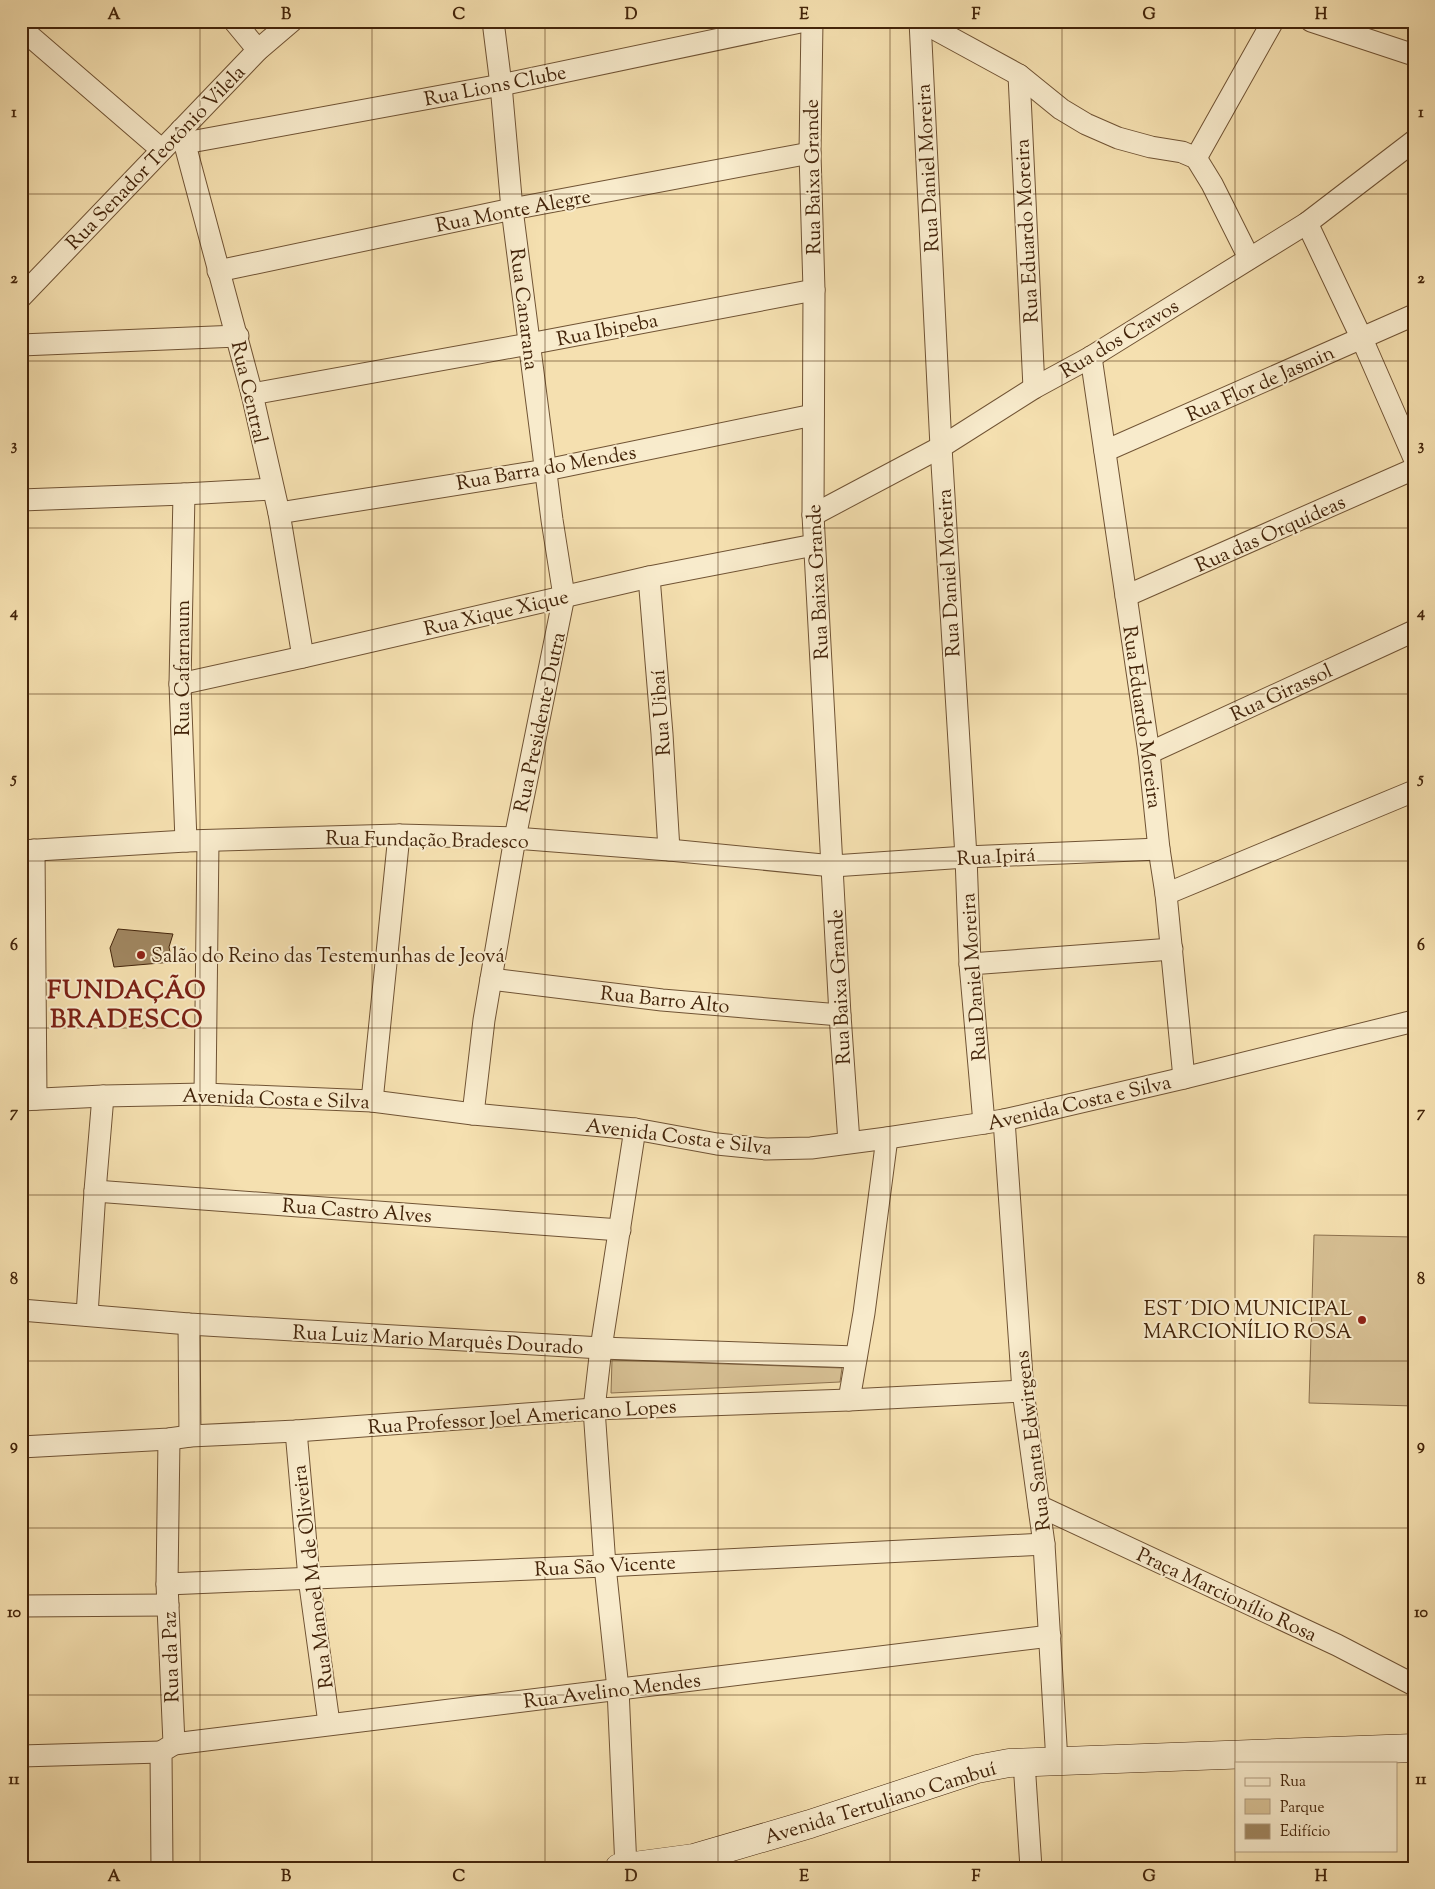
<svg xmlns="http://www.w3.org/2000/svg" width="1435" height="1889" font-family="'Sorts Mill Goudy',serif">
<rect width="100%" height="100%" fill="#f5e0b0"/>
<filter id="stains"><feTurbulence type="fractalNoise" baseFrequency=".004" numOctaves="4"/><feColorMatrix values="0 0 0 0 .2 0 0 0 0 .09 0 0 0 0 .02 0 0 0 .5 -.17"/></filter>
<radialGradient id="worn" r=".72"><stop offset=".6" stop-color="#630" stop-opacity="0"/><stop offset="1" stop-color="#630" stop-opacity=".3"/></radialGradient>
<!-- green -->
<g fill="#d7c094" stroke="#8d724f">
<polygon points="21,873 30,1084 21,1084"/>
<polygon points="1314,1235 1414,1237 1414,1406 1309,1403"/>
<polygon points="612,1360 842,1368 840,1382 611,1393"/>
</g>
<!-- building -->
<polygon fill="#a08660" stroke="#43240a" points="118,929 173,934 169,947 172,962 114,967 110,948"/>
<g fill="none" stroke-linecap="round" stroke-linejoin="round">
<defs>
<g id="street">
<polyline points="234,21 258,50"/>
<polyline points="812,21 810,153 814,290 813,515 840,1015 849,1142"/>
<polyline points="920,21 941,447 966,857 970,964 984,1123"/>
<polyline points="920,21 1019,75 1061,109 1086,124 1118,138 1151,147 1182,152 1196,158 1212,184 1249,258"/>
<polyline points="1311,21 1414,55"/>
<polyline points="23,30 162,150"/>
<polyline points="1019,75 1034,388"/>
<polyline points="181,130 252,394 279,513 303,657"/>
<polyline points="185,143 501,85 805,21"/>
<polyline points="1196,158 1273,21"/>
<polyline points="1307,223 1362,339 1414,458"/>
<polyline points="218,271 512,209 810,153"/>
<polyline points="21,297 258,50 292,21"/>
<polyline points="21,345 238,336"/>
<polyline points="1091,357 1149,753 1159,849 1166,894 1184,1078"/>
<polyline points="252,394 529,344 814,290"/>
<polyline points="1105,451 1414,315"/>
<polyline points="184,494 180,684 186,841"/>
<polyline points="21,500 184,494 272,489"/>
<polyline points="279,513 546,470 813,415"/>
<polyline points="813,515 941,447 1034,388 1091,357 1307,223 1414,141"/>
<polyline points="649,577 662,734 669,850"/>
<polyline points="1126,596 1414,469"/>
<polyline points="180,684 303,657 649,577 814,545"/>
<polyline points="1149,753 1414,631"/>
<polyline points="34,850 36,1099"/>
<polyline points="21,851 186,841 399,835 515,838 669,850 833,866 966,857 1159,849"/>
<polyline points="1166,894 1414,791"/>
<polyline points="970,964 1172,949"/>
<polyline points="491,979 662,1000 840,1015"/>
<polyline points="205,1094 208,841"/>
<polyline points="21,1100 103,1096 205,1094 372,1101 473,1114 635,1129 717,1144 766,1149 811,1148 887,1138 1004,1120 1184,1078 1414,1021"/>
<polyline points="372,1101 399,835"/>
<polyline points="473,1114 484,1020 515,838 564,596 552,520 512,209 501,85 493,21"/>
<polyline points="1004,1120 1023,1391 1044,1544 1057,1762"/>
<polyline points="95,1191 620,1230"/>
<polyline points="21,1310 189,1324 601,1348 856,1357"/>
<polyline points="87,1315 95,1191 103,1096"/>
<polyline points="189,1324 190,1436"/>
<polyline points="849,1400 864,1313 887,1138"/>
<polyline points="296,1431 309,1578 329,1723"/>
<polyline points="21,1447 169,1439 190,1436 296,1431 594,1409 849,1400 1023,1391"/>
<polyline points="1039,1506 1337,1645 1414,1685"/>
<polyline points="167,1584 605,1566 1044,1544"/>
<polyline points="21,1606 168,1605"/>
<polyline points="174,1744 1050,1636"/>
<polyline points="21,1756 161,1752"/>
<polyline points="1024,1762 1031,1868"/>
<polyline points="162,1868 161,1752 174,1744 167,1584 169,1439"/>
<polyline points="626,1868 618,1689 605,1566 594,1409 601,1348 635,1129"/>
</g>
<polyline id="secondary" points="619,1868 694,1858 810,1824 977,1769 1009,1763 1414,1748"/>
</defs>
<!-- street casing -->
<use href="#street" stroke="#705334" stroke-width="23"/>
<!-- secondary casing -->
<use href="#secondary" stroke="#43240a" stroke-width="29"/>
<!-- street -->
<use href="#street" stroke="#f8ebcc" stroke-width="21"/>
<!-- secondary -->
<use href="#secondary" stroke="#f8ebcc" stroke-width="28"/>
</g>
<!-- grid -->
<path fill="none" stroke="#43240a" stroke-width="1" stroke-opacity="0.55" d="M200 21V1868M372 21V1868M545 21V1868M718 21V1868M890 21V1868M1062 21V1868M1235 21V1868M21 194H1414M21 361H1414M21 528H1414M21 694H1414M21 861H1414M21 1028H1414M21 1195H1414M21 1361H1414M21 1528H1414M21 1695H1414"/>
<!-- markers -->
<g fill="#8f2418" stroke="#f8ebcc" stroke-width="2">
<circle cx="141" cy="955" r="5"/>
<circle cx="1362" cy="1320" r="5"/>
</g>
<g text-anchor="middle" stroke-width="4" stroke-linejoin="round" paint-order="stroke">
<!-- street labels -->
<g font-size="20" fill="#43240a" stroke="#f8ebcc">
<text transform="translate(495 85) rotate(-11)" y="7">Rua Lions Clube</text>
<text transform="translate(155 157) rotate(-46)" y="7">Rua Senador Teotônio Vilela</text>
<text transform="translate(927 168) rotate(-93)" y="7">Rua Daniel Moreira</text>
<text transform="translate(812 177) rotate(-91)" y="7">Rua Baixa Grande</text>
<text transform="translate(513 210) rotate(-11)" y="7">Rua Monte Alegre</text>
<text transform="translate(1026 231) rotate(-93)" y="7">Rua Eduardo Moreira</text>
<text transform="translate(525 309) rotate(83)" y="7">Rua Canarana</text>
<text transform="translate(607 329) rotate(-11)" y="7">Rua Ibipeba</text>
<text transform="translate(1119 338) rotate(-31)" y="7">Rua dos Cravos</text>
<text transform="translate(1260 383) rotate(-24)" y="7">Rua Flor de Jasmin</text>
<text transform="translate(250 392) rotate(77)" y="7">Rua Central</text>
<text transform="translate(546 467) rotate(-10)" y="7">Rua Barra do Mendes</text>
<text transform="translate(1270 533) rotate(-24)" y="7">Rua das Orquídeas</text>
<text transform="translate(948 573) rotate(-93)" y="7">Rua Daniel Moreira</text>
<text transform="translate(817 582) rotate(-93)" y="7">Rua Baixa Grande</text>
<text transform="translate(496 612) rotate(-13)" y="7">Rua Xique Xique</text>
<text transform="translate(182 668) rotate(-90)" y="7">Rua Cafarnaum</text>
<text transform="translate(1281 692) rotate(-25)" y="7">Rua Girassol</text>
<text transform="translate(660 713) rotate(-94)" y="7">Rua Uibaí</text>
<text transform="translate(1143 717) rotate(82)" y="7">Rua Eduardo Moreira</text>
<text transform="translate(539 722) rotate(-78)" y="7">Rua Presidente Dutra</text>
<text transform="translate(427 839) rotate(1)" y="7">Rua Fundação Bradesco</text>
<text transform="translate(996 856) rotate(-3)" y="7">Rua Ipirá</text>
<text transform="translate(973 977) rotate(-94)" y="7">Rua Daniel Moreira</text>
<text transform="translate(839 987) rotate(-93)" y="7">Rua Baixa Grande</text>
<text transform="translate(665 999) rotate(6)" y="7">Rua Barro Alto</text>
<text transform="translate(276 1098) rotate(2)" y="7">Avenida Costa e Silva</text>
<text transform="translate(1079 1102) rotate(-13)" y="7">Avenida Costa e Silva</text>
<text transform="translate(679 1136) rotate(7)" y="7">Avenida Costa e Silva</text>
<text transform="translate(357 1210) rotate(4)" y="7">Rua Castro Alves</text>
<text transform="translate(438 1339) rotate(3)" y="7">Rua Luiz Mario Marquês Dourado</text>
<text transform="translate(522 1416) rotate(-4)" y="7">Rua Professor Joel Americano Lopes</text>
<text transform="translate(1032 1441) rotate(-97)" y="7">Rua Santa Edwirgens</text>
<text transform="translate(605 1565) rotate(-3)" y="7">Rua São Vicente</text>
<text transform="translate(312 1577) rotate(-97)" y="7">Rua Manoel M de Oliveira</text>
<text transform="translate(1227 1594) rotate(25)" y="7">Praça Marcionílio Rosa</text>
<text transform="translate(170 1657) rotate(-92)" y="7">Rua da Paz</text>
<text transform="translate(612 1690) rotate(-7)" y="7">Rua Avelino Mendes</text>
<text transform="translate(880 1802) rotate(-17)" y="7">Avenida Tertuliano Cambuí</text>
</g>
<!-- poi labels -->
<g font-size="20" fill="#43240a" stroke="#f8ebcc" text-anchor="start">
<text x="151" y="962">Salão do Reino das Testemunhas de Jeová</text>
<text x="1352" y="1315" text-anchor="end">EST´DIO MUNICIPAL<tspan x="1352" dy="23">MARCIONÍLIO ROSA</tspan></text>
</g>
<!-- district labels -->
<g font-size="25" font-weight="bold" letter-spacing="1" fill="#7a1f14" stroke="#f8ebcc">
<text x="127" y="998">FUNDAÇÃO<tspan x="127" dy="29">BRADESCO</tspan></text>
</g>
</g>
<!-- margin -->
<rect width="1435" height="1889" fill="none" stroke="#f5e0b0" stroke-width="55"/>
<!-- legend -->
<rect x="1235" y="1762" width="162" height="90" fill="#f8ebcc" stroke="#b09b7e"/>
<rect x="1245" y="1778" width="25" height="8" fill="#f8ebcc" stroke="#b09b7e"/>
<text x="1280" y="1786" font-size="15" fill="#43240a">Rua</text>
<rect x="1245" y="1799" width="25" height="15" fill="#d7c094" stroke="#b09b7e"/>
<text x="1280" y="1812" font-size="15" fill="#43240a">Parque</text>
<rect x="1245" y="1824" width="25" height="15" fill="#a08660" stroke="#b09b7e"/>
<text x="1280" y="1836" font-size="15" fill="#43240a">Edifício</text>
<rect x="28" y="28" width="1380" height="1834" fill="none" stroke="#43240a" stroke-width="2"/>
<g font-size="16" text-anchor="middle" font-weight="bold" fill="#43240a">
<text x="114" y="19">A</text>
<text x="286" y="19">B</text>
<text x="459" y="19">C</text>
<text x="631" y="19">D</text>
<text x="804" y="19">E</text>
<text x="976" y="19">F</text>
<text x="1149" y="19">G</text>
<text x="1321" y="19">H</text>
<text x="14" y="117">1</text>
<text x="1421" y="117">1</text>
<text x="14" y="283">2</text>
<text x="1421" y="283">2</text>
<text x="14" y="450">3</text>
<text x="1421" y="450">3</text>
<text x="14" y="617">4</text>
<text x="1421" y="617">4</text>
<text x="14" y="783">5</text>
<text x="1421" y="783">5</text>
<text x="14" y="950">6</text>
<text x="1421" y="950">6</text>
<text x="14" y="1117">7</text>
<text x="1421" y="1117">7</text>
<text x="14" y="1284">8</text>
<text x="1421" y="1284">8</text>
<text x="14" y="1450">9</text>
<text x="1421" y="1450">9</text>
<text x="14" y="1617">10</text>
<text x="1421" y="1617">10</text>
<text x="14" y="1784">11</text>
<text x="1421" y="1784">11</text>
<text x="114" y="1881">A</text>
<text x="286" y="1881">B</text>
<text x="459" y="1881">C</text>
<text x="631" y="1881">D</text>
<text x="804" y="1881">E</text>
<text x="976" y="1881">F</text>
<text x="1149" y="1881">G</text>
<text x="1321" y="1881">H</text>
</g>
<rect width="100%" height="100%" filter="url(#stains)"/>
<rect width="100%" height="100%" fill="url(#worn)"/>
</svg>
